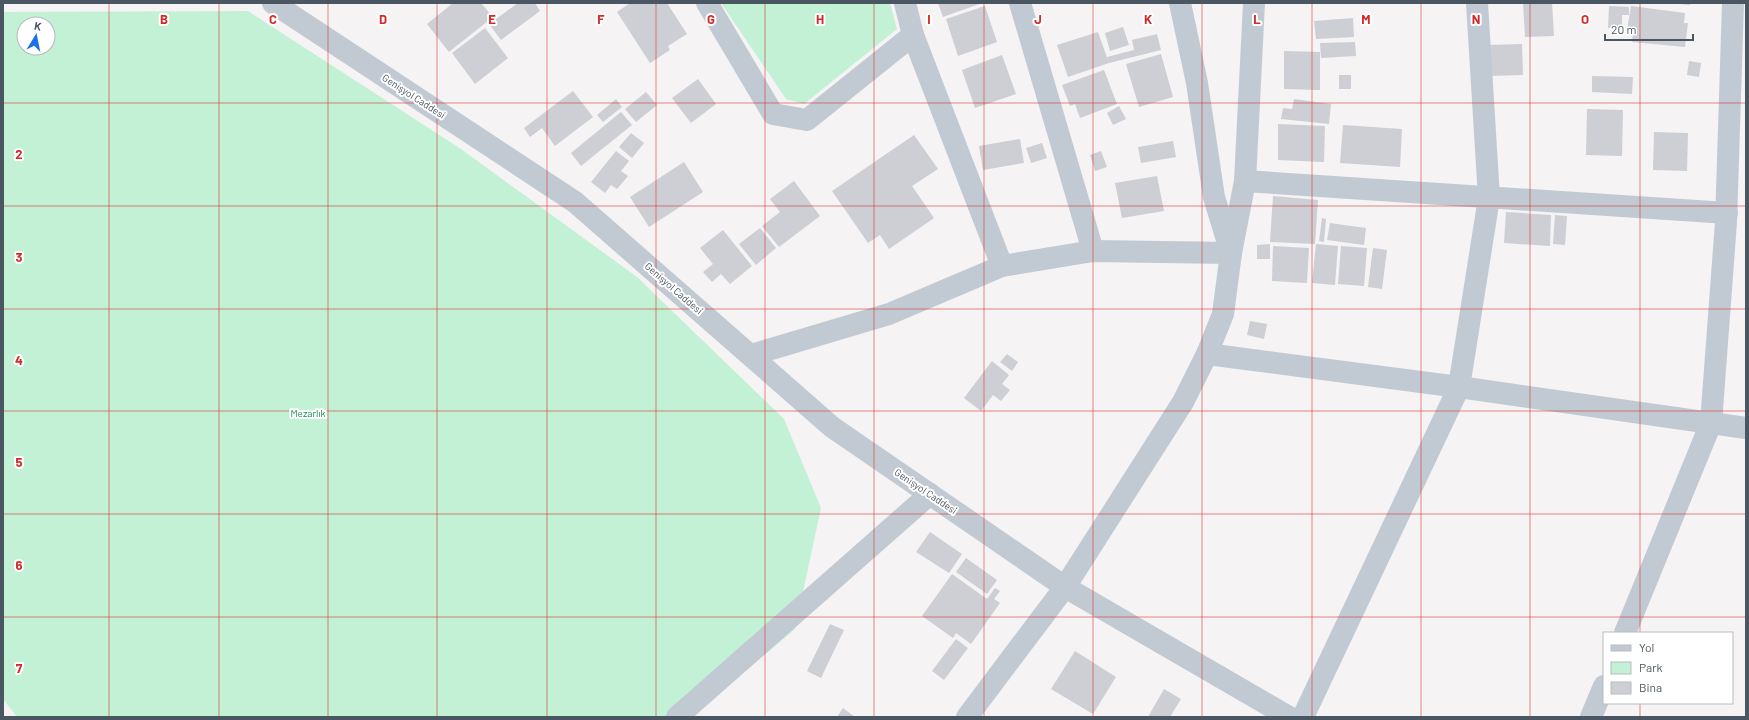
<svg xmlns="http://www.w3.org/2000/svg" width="1749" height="720" font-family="Barlow,sans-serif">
<rect width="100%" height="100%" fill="#f5f3f3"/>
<!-- green -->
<g fill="#c3f1d5" fill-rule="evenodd">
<polygon points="721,3 890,3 897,29 804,104 786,99"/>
<path d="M248 11 461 149 637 277 784 419 821 508 795 629 691 717H17L3 699V12ZM24 24H48V48H24Z"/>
</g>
<!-- building -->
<g fill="#cdcfd5">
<polygon points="453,3 481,3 493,17 449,52 427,24"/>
<polygon points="518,3 535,3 540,11 501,40 489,24"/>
<polygon points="630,3 667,3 687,34 668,46 670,50 650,63 617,12"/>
<polygon points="938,3 982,3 943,17"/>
<polygon points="1523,3 1552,3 1554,36 1525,37"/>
<polygon points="1669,3 1690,3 1690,5"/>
<polygon points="985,6 997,42 958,56 946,19"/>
<polygon points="1609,6 1629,7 1629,15 1622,15 1622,28 1608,28"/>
<polygon points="1631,6 1685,13 1684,23 1688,23 1685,47 1632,42 1633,31 1627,30"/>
<polygon points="1353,18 1354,37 1316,39 1314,21"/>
<polygon points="1123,27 1129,45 1110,51 1105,33"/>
<polygon points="485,28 508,58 475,84 452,53"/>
<polygon points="1098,32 1109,63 1068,77 1057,45"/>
<polygon points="1157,34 1161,50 1109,63 1107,57 1134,50 1132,40"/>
<polygon points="1355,42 1356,56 1321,58 1320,43"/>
<polygon points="1522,44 1523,75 1489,76 1487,45"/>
<polygon points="1284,51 1320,52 1320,90 1284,89"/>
<polygon points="1161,54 1173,97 1139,107 1126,64"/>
<polygon points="1002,55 1016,94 975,108 962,70"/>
<polygon points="1689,61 1701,63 1699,77 1687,75"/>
<polygon points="1104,70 1117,104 1080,118 1075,104 1070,106 1062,85"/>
<rect x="1339" y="75" width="12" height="14"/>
<polygon points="1592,76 1633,77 1632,94 1592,92"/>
<polygon points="698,79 716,104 691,123 672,98"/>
<polygon points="573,91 593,117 555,146 542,128 530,137 524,128"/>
<polygon points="646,92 657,105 636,122 625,109"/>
<polygon points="616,99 622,107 603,122 597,115"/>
<polygon points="1294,99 1331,104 1329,124 1281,119 1283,108 1292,109"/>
<polygon points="1119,106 1126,119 1113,125 1107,113"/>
<polygon points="1587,109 1623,110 1622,156 1586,155"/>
<polygon points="621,112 632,125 581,166 571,153"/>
<polygon points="1278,124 1325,126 1324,162 1278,160"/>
<polygon points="1343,125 1402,129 1400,167 1340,163"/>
<polygon points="1654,132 1688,133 1687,171 1653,170"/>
<polygon points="631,133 644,143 632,158 619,147"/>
<polygon points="914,135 938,169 912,186 934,218 889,249 880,235 868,243 832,191"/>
<polygon points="1020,139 1024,163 983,170 979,146"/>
<polygon points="1173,141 1176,157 1141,163 1138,147"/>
<polygon points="1042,143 1047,158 1031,163 1026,148"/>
<polygon points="616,151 629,161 621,171 628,176 617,189 611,185 605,193 591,182"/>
<polygon points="1101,151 1107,167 1095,171 1090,155"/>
<polygon points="684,162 703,192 649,227 630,197"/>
<polygon points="1157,176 1164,211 1122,218 1115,183"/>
<polygon points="794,181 820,216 779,247 762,226 780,212 770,199"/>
<polygon points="1273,196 1318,200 1315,244 1270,242"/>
<polygon points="1506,212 1551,215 1550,246 1504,243"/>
<polygon points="1555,215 1567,216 1565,245 1553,244"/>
<polygon points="1322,218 1326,219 1324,242 1319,241"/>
<polygon points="1330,223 1366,228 1364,245 1327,240"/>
<polygon points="760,228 776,248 756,265 739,244"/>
<polygon points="723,230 752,266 730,284 721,274 712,282 703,272 713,264 700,248"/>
<polygon points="1270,244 1270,259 1257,259 1257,245"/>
<polygon points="1316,244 1338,246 1335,285 1312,283"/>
<polygon points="1273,246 1309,248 1307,283 1272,281"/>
<polygon points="1341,246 1367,248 1364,286 1338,284"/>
<polygon points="1373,248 1387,250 1382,289 1368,287"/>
<polygon points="1250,321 1267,324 1264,339 1247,335"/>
<polygon points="1007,354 1018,362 1012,371 1000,362"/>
<polygon points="992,361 1009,375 1002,384 1010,390 1001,401 993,395 981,411 964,398"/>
<polygon points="930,532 962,554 949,573 916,552"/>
<polygon points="966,558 997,580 987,594 956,572"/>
<polygon points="952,574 987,599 995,588 1000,591 994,599 1000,603 971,644 956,633 953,638 922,616"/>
<polygon points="830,624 844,630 821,678 807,671"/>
<polygon points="956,639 968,648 944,680 932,671"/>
<polygon points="1075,651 1116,677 1093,714 1051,689"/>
<polygon points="1164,689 1181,699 1170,717 1148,717"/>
<polygon points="843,708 855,717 837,717"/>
</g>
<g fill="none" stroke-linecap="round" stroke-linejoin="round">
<!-- minor -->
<g stroke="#c1cad2" stroke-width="22">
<polyline points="273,3 575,202 832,427 1065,587 1289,717"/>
<polyline points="707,3 773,114 807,120 913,35"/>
<polyline points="905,3 913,35 1002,266"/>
<polyline points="1020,3 1093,251"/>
<polyline points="1245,181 1727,213"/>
<polyline points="1207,354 1459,387 1746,428"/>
<polyline points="751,355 889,314 1002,266 1093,251 1231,253 1214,197 1197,83 1180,3"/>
<polyline points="1625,633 1711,423 1726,222 1733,3"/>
<polyline points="677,717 930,494"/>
<polyline points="967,717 1065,587 1183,402 1207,354 1223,314 1231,253 1245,181 1254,3"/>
<polyline points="1303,717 1459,387 1489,198 1477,3"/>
<polyline points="1591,717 1604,686"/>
</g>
</g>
<!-- grid -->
<path fill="none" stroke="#d62828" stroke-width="1" stroke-opacity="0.55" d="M109 3V717M219 3V717M328 3V717M437 3V717M547 3V717M656 3V717M765 3V717M874 3V717M984 3V717M1093 3V717M1202 3V717M1312 3V717M1421 3V717M1530 3V717M1640 3V633M3 103H1746M3 206H1746M3 309H1746M3 411H1746M3 514H1746M3 617H1746M1640 703V717"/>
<g text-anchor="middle" stroke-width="4" stroke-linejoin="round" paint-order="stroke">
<!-- street labels -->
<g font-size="10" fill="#4a5661" stroke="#fff">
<text transform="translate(414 96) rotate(33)" y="4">Genişyol Caddesi</text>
<text transform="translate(674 288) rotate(41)" y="4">Genişyol Caddesi</text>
<text transform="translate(926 491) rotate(34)" y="4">Genişyol Caddesi</text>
</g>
<!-- park labels -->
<g font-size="10" fill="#17864f" stroke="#fff">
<text x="308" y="417">Mezarlık</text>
</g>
</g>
<g font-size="13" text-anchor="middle" font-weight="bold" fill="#d62828" stroke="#fff" stroke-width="4" stroke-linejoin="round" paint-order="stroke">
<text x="164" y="24">B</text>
<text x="273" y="24">C</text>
<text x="383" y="24">D</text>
<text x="492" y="24">E</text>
<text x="601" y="24">F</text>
<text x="711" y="24">G</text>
<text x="820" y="24">H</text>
<text x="929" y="24">I</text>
<text x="1038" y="24">J</text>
<text x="1148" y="24">K</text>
<text x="1257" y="24">L</text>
<text x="1366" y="24">M</text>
<text x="1476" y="24">N</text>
<text x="1585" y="24">O</text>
<text x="19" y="159">2</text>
<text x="19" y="262">3</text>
<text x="19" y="365">4</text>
<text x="19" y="467">5</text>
<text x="19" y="570">6</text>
<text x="19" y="673">7</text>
</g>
<!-- border -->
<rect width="1749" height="720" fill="none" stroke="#4a5661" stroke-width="8"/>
<!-- legend -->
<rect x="1603" y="632" width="130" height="72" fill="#ffffff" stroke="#b7bbc0"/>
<rect x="1611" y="645" width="20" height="6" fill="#c1cad2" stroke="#b7bbc0"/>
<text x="1639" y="652" font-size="12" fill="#4a5661">Yol</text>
<rect x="1611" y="662" width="20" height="12" fill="#c3f1d5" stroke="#b7bbc0"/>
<text x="1639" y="672" font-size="12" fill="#4a5661">Park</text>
<rect x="1611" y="682" width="20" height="12" fill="#cdcfd5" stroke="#b7bbc0"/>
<text x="1639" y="692" font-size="12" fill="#4a5661">Bina</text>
<!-- north arrow -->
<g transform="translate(36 36) rotate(10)"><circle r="19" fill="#ffffff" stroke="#b7bbc0"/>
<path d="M0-3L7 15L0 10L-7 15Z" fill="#1a73e8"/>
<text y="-6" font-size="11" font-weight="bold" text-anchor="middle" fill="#4a5661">K</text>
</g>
<!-- scale -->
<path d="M1605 34v6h88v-6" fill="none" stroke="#4a5661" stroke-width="2"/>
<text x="1611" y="34" font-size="12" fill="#4a5661" stroke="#ffffff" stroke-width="3" paint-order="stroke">20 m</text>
</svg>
